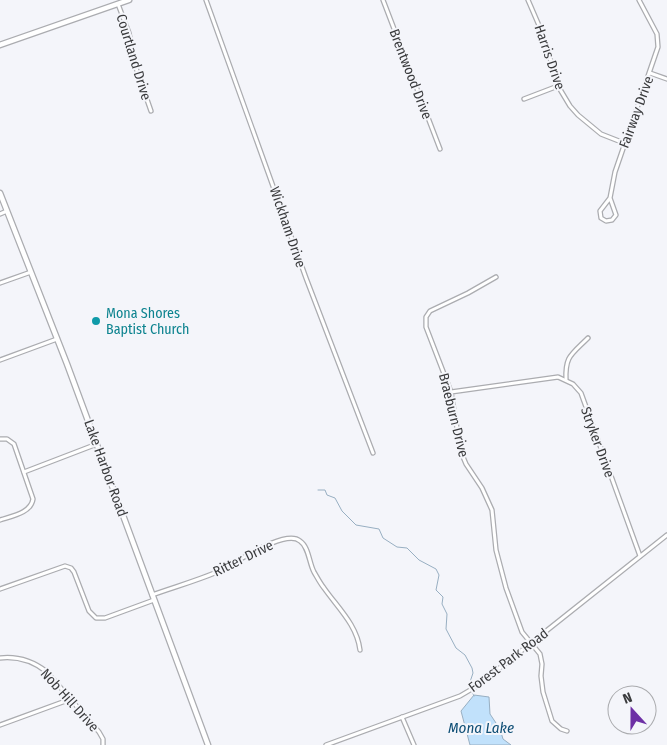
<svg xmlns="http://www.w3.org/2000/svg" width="667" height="745" font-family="'Fira Sans Condensed',sans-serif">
<rect width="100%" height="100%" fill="#f4f5fa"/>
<!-- water -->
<polygon fill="#c1e1fb" stroke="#98afc2" points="474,695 489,697 490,714 500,729 503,739 511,745 470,745 461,711"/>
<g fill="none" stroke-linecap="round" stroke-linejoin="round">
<!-- stream -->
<polyline stroke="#98afc2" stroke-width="1" points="318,490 325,490 327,495 335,498 342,511 356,525 379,529 383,538 397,547 407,548 419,560 436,569 439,575 436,590 443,597 442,604 447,614 446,629 456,648 465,655 472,668 473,673 469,685 474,696"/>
<defs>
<g id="minor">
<polyline points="206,0 306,278 373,453"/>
<polyline points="383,0 440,149"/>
<polyline points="528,0 544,37 558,86 570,106 578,115 601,134 624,143"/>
<polyline points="118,4 129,33 136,68 151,111"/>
<polyline points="650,73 667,79"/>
<polyline points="524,99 558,86"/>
<polyline points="610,198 616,215 612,220 606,221 601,218 600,211 610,198 615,172 658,47 657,34 639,0"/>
<polyline points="0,214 7,211"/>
<polyline points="496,277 468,293 430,311 426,317 426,327 451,392 461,452 466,464 482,488 492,510 496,550 506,588 522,632 540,654 542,664 541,676 543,692 552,721 561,729 567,731"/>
<polyline points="0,283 31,272"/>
<polyline points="0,360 57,339"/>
<path d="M566 380C565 356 571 355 588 338"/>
<polyline points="451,392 558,377 573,384 581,393 640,556"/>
<path d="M0 439H7L14 444 33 499C31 513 12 516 0 520"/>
<polyline points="24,472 97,444"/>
<polyline points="0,589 65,566 71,568 74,572 89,611 96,618 105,618 154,600"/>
<path d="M152 595C174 587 196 581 217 572 233 565 285 528 300 541 309 547 309 563 314 572 317 577 320 583 324 588 338 608 357 625 360 650"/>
<path d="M0 658C18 656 33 661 47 672L99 732 103 739V745"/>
<polyline points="402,717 414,745"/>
<polyline points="0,725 71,699"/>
<polyline points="326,745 460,696 477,686 667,535"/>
</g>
<g id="tertiary">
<polyline points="0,45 129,0"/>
<polyline points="0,193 67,364 208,745"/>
</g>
</defs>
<!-- minor casing -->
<use href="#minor" stroke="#abacb0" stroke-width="5.5"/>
<!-- tertiary casing -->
<use href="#tertiary" stroke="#abacb0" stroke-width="7"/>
<!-- minor -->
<use href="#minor" stroke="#fff" stroke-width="3"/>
<!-- tertiary -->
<use href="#tertiary" stroke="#fff" stroke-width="4.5"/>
</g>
<!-- markers -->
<circle fill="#0f9aa8" stroke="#f4f5fa" stroke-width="2" cx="96" cy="321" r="5"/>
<g text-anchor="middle" stroke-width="4" stroke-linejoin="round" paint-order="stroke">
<!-- street labels -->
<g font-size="14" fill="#3a3b3d" stroke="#f4f5fa">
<text transform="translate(134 57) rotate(73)" y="5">Courtland Drive</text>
<text transform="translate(550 57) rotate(71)" y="5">Harris Drive</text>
<text transform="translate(411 74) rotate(69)" y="5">Brentwood Drive</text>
<text transform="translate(636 112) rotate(-70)" y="5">Fairway Drive</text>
<text transform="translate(288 227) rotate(71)" y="5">Wickham Drive</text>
<text transform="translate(454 415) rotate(76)" y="5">Braeburn Drive</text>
<text transform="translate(598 442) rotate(70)" y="5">Stryker Drive</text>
<text transform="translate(106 468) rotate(70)" y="5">Lake Harbor Road</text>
<text transform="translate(243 558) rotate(-26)" y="5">Ritter Drive</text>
<text transform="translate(508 660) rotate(-37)" y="5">Forest Park Road</text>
<text transform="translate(70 700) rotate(48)" y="5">Nob Hill Drive</text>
</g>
<!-- culture labels -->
<g font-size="14" fill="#0d838f" stroke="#f4f5fa" text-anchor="start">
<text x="106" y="318">Mona Shores<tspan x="106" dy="16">Baptist Church</tspan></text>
</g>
<!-- water labels -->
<g font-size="15" font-style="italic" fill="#0e4e75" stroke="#f4f5fa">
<text x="481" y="733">Mona Lake</text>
</g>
</g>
<!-- north arrow -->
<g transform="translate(632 710) rotate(339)"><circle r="24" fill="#f4f5fa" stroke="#aaabae"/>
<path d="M0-4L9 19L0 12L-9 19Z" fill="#6d30a5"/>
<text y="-8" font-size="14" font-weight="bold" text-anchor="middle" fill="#3a3b3d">N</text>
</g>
</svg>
